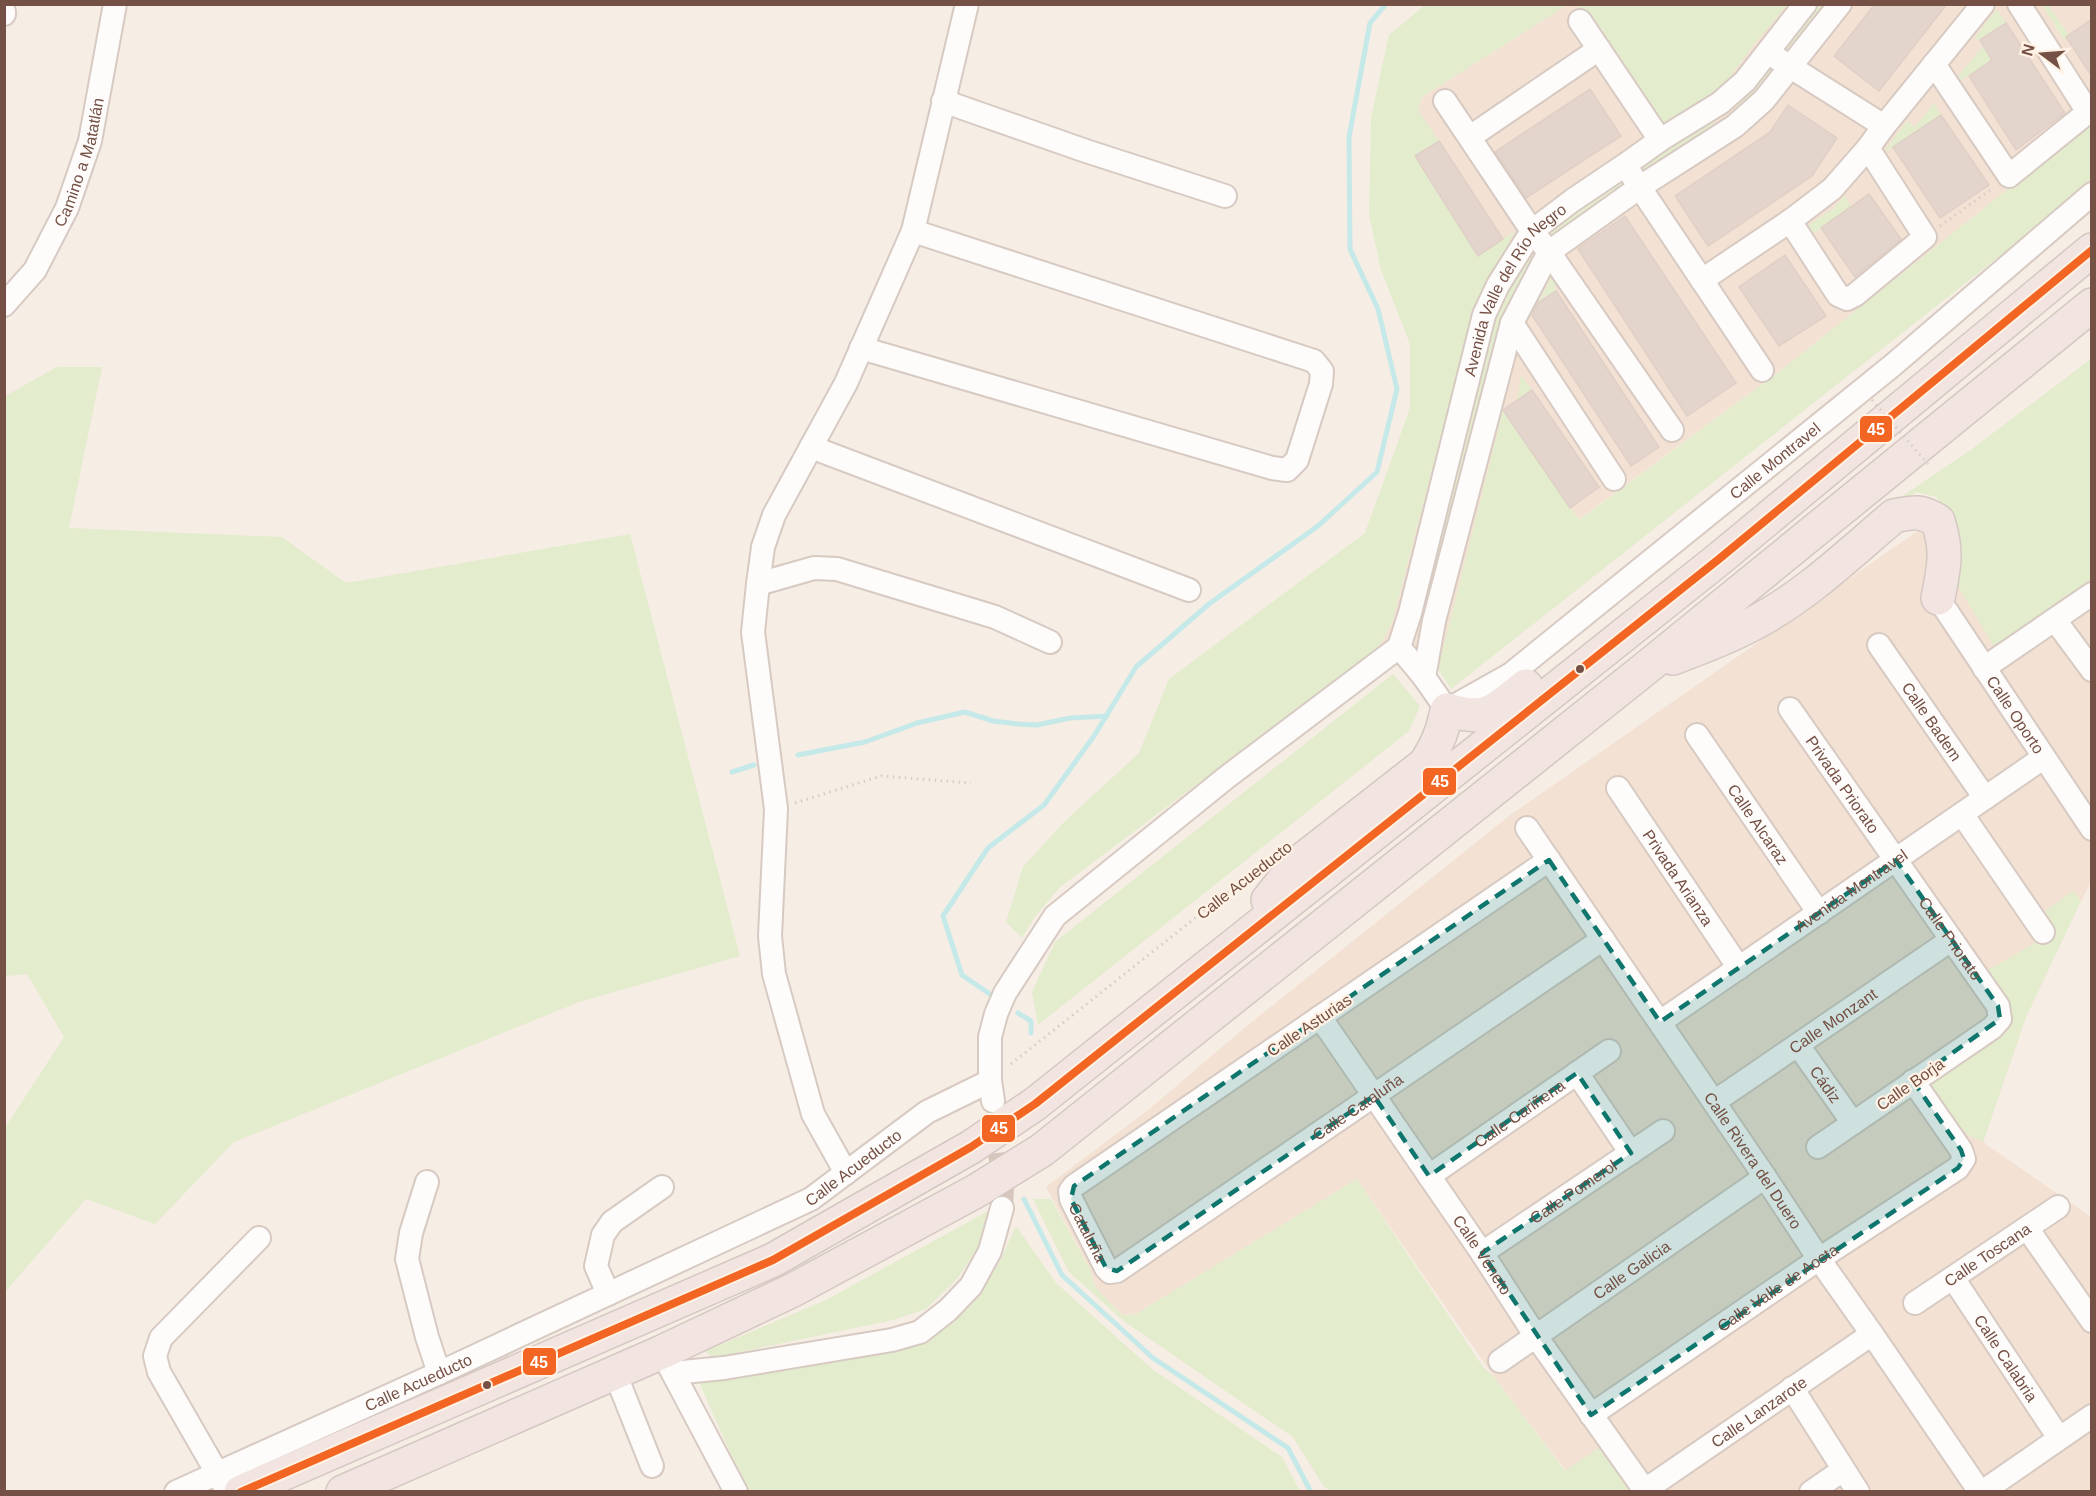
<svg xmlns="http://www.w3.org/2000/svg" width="2096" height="1496" font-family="Helvetica,sans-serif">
<rect width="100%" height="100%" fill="#f6ede4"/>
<!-- residential -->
<g fill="#f3e2d3">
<polygon points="1567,5 2091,5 2091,123 1780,371 1582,517 1462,612 1438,669 1378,648 1392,623 1473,312 1490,276 1415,156 1418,110 1422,97"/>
<polygon points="1926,525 1995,648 2091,581 2091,882 2078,907 2026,1017 1983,1142 2091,1217 2091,1491 1591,1491 1566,1471 1494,1377 1357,1179 1136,1314 1122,1315 1095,1287 1090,1269 1046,1187 1148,1110 1248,1025 1509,816"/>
</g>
<!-- green -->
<g fill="#e3eccd">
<polygon points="1425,5 1567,5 1422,97 1418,110 1439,141 1415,156 1477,256 1515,231 1473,312 1392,623 1378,648 1059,888 1034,918 1022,938 1006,922 1023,867 1063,823 1139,753 1169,679 1365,533 1410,408 1410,344 1381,270 1369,215 1371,117 1389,35"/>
<polygon points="1576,5 1787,5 1752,47 1724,85 1663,125"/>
<polygon points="1817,5 1829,5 1788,53 1784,49 1784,46"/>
<polygon points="2042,5 2048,5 2069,35 2064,40"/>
<polygon points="1997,9 2006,23 1979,41 1975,37"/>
<polygon points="1983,46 1992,60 1957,83 1955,80"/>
<polygon points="1768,67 1771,68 1772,74 1746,108 1738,109 1738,102"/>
<polygon points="1934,103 1941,115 1882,154 1907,121 1915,127"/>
<polygon points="1713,120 1716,125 1645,172 1642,171 1643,164"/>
<polygon points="2091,123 2091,184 1451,689 1438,669 1503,410 1579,520 1780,371"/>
<polygon points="1618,181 1621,181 1625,186 1554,236 1548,235 1548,228"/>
<polygon points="1844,196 1852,207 1810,236 1804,228 1834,208"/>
<polygon points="1530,256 1536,259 1431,597 1423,594 1493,321 1527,257"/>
<polygon points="1555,270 1562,281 1554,287 1556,291 1538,303"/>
<polygon points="2091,359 2091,581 1995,648 1949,571 1951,517 1936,497 1916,492 1905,500 1904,495 1972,449"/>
<polygon points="57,367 102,367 69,528 282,537 346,583 630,534 740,956 579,1002 234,1142 155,1224 86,1199 5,1292 5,1128 64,1037 27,974 5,976 5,396"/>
<polygon points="1521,375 1532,390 1517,401"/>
<polygon points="1393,674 1420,706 1409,731 1038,1025 1032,992 1055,942"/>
<polygon points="2073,891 2081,901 2026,1017 1983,1142 1968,1135 1922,1082 2002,1028 1985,972 2057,930 2044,912"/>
<polygon points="1357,1179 1483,1367 1494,1377 1565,1471 1600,1447 1632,1491 1334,1492 1324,1487 1293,1437 1125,1322 1069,1272 1033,1199 1051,1199 1090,1269 1095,1287 1122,1315 1136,1314"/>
<polygon points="990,1210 981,1243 957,1279 926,1309 893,1320 712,1358 706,1351 826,1300"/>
<polygon points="1016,1226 1056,1283 1152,1369 1282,1457 1300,1491 747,1491 699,1382 908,1343 977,1293 998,1265"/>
</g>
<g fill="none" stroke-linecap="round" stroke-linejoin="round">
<!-- stream -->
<g stroke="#c5e9e8" stroke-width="5">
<polyline points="798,755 865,742 917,723 965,712 993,721 1018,724 1037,725 1070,718 1107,716"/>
<polyline points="732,772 754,765"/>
<polyline points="997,999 962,975 943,916 988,848 1044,805 1094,736 1136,667 1209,604 1318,526 1377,472 1397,389 1378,309 1350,249 1349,137 1370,23 1386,4"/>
<polyline points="1018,1013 1031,1021 1031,1033"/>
<polyline points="1024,1199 1062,1275 1153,1358 1288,1448 1311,1492"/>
</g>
</g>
<!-- building -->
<g fill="#e3d4cc" stroke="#dfcfc6" stroke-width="1.5">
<polygon points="1875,4 1947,4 1879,91 1834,56"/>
<polygon points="2091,20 2091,75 2066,37"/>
<polygon points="2006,23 2065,113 2016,150 1969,76 1992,60 1980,40"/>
<polygon points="1590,89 1621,136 1526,198 1495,152"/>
<polygon points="1788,105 1837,138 1812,176 1708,246 1675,196 1770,132"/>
<polygon points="1941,115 1989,185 1940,218 1893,147"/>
<polygon points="1439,141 1503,239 1478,256 1415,156"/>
<polygon points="1869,194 1901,239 1855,277 1821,228"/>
<polygon points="1625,216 1736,383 1687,416 1578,249"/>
<polygon points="1785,255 1826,316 1779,346 1739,287"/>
<polygon points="1556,291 1659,447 1631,466 1532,315 1538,303"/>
<polygon points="1532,390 1599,487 1570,508 1503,410"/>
</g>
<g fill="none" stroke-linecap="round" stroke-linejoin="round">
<!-- minor-tunnel -->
<polyline stroke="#d6c6bc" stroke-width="22" stroke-dasharray="22 11" stroke-linecap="butt" points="995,1120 1003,1186 1002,1208"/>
<defs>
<g id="minor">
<polyline points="4,12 4,14"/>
<polyline points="1580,21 1660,140"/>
<polyline points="1778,59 1884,126"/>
<polyline points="1934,64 2009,176 2088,112 2019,4"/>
<polyline points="943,101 1086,151 1225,196"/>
<polyline points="1445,101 1532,231 1549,252 1672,430"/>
<polyline points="1470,137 1599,49"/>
<polyline points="1631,174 1762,370"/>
<polyline points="1790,221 1838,295 1847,299 1855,295 1925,237 1868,148"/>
<polyline points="1702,280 1790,221 1832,189 1868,148 1884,126 1983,4"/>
<path id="s1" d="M4 305 35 270 67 208 90 141 115 4"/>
<polyline points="1512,323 1614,479"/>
<polyline points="861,348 1272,468 1287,470 1297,460 1321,384 1322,371 1314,361 913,231"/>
<polyline points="811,447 1189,590"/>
<polyline points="758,584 814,568 837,569 995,617 1050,642"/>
<path id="s2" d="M1938 598 2092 829"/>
<polyline points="2055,620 2092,670"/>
<path id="s3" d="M1879 645 1985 798"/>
<path id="s4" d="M1399 647 1424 677 1447 710 1511 674 1893 365 2092 194"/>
<path id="s5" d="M1399 647 1410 613 1484 315 1498 285 1532 231 1573 200 1625 165 1660 140 1720 103 1745 81 1805 4"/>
<polyline points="1984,668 2092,594"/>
<polyline points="1424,677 1434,621 1512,323 1549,252 1640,187 1735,126 1764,100 1840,4"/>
<path id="s6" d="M1790 709 1998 1006 2000 1019 1992 1028 1818 1147"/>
<path id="s7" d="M1697 735 1819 913"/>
<path id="s8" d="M1618 788 1739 968"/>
<polyline points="1962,814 2043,932"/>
<path id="s9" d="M1527 828 1765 1177 1819 1259 1872 1334 1980 1492"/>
<path id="s10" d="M1549 860 1074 1186 1070 1191 1071 1199 1106 1268 1110 1272 1117 1271 1603 939"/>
<path id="s11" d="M1320 1017 1482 1253 1535 1335 1646 1492"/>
<path id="s12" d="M1660 1022 2043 758"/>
<path id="s13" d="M1798 1045 1853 1123"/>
<polyline points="1577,1073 1631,1153"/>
<polyline points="993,1101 990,1081 990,1037 996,1014 1005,993 1055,916 1227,777 1399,647"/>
<path id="s14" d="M1714 1102 1951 940"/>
<polyline points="846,1173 813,1114 774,974 770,936 776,809 753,632 758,584 763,547 774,515 846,383 913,231 967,4"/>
<path id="s15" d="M1429 1176 1609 1051"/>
<polyline points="427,1182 411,1233 407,1259 427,1337 439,1373"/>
<polyline points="2027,1228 2092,1321"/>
<path id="s16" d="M1482 1253 1663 1131"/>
<path id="s17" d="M1953 1278 2059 1438"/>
<polyline points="608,1294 596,1266 603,1235 612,1222 662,1187"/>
<path id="s18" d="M1915 1303 2058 1207"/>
<polyline points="666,1360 736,1492"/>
<path id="s19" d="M1500 1361 1765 1177"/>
<polyline points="615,1373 652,1466"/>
<polyline points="673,1373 724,1368 892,1340 920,1332 948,1310 971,1286 990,1251 1002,1208"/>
<polyline points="1792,1388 1858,1492"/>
<path id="s20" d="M1591 1415 1819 1259 1958 1168 1964 1159 1961 1150 1913 1081"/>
<polyline points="224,1485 159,1372 155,1356 161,1338 259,1238"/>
<path id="s21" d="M1645 1490 1872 1334"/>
<path id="s22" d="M176 1492 439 1373 811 1199 927 1112 990 1081"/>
<polyline points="1811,1492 1843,1470"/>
<polyline points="1982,1492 2092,1416"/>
</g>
<g id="highway">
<path d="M1673 658C1702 647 1731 636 1758 621 1808 594 1851 552 1894 516 1914 512 1920 510 1938 521 1948 552 1944 567 1938 598"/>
<path d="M1268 900 1297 864 1425 764C1437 746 1443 731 1447 710 1489 722 1494 711 1526 686"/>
<polyline points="241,1492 773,1260 971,1147 1035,1104 1719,559 2092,250"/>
<polyline points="343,1492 662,1352 793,1290 976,1191 1042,1150 1646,668 2092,305"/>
</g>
</defs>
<!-- minor casing -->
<use href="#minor" stroke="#d7cac2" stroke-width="26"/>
<!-- highway casing -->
<use href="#highway" stroke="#d5c8c2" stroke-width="36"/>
<!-- path -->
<g stroke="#d7ccc7" stroke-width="3" stroke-dasharray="1.5 4.5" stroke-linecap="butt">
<polyline points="1940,226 1993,188"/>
<polyline points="795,803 881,776 971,783"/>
<polyline points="1011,1064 1262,865"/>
</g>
<!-- minor -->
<use href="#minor" stroke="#fefcfb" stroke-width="22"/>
<!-- highway -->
<use href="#highway" stroke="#f1e4e1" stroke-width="33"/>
<!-- path-bridge -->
<polyline stroke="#d7ccc7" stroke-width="3" stroke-dasharray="1.5 4.5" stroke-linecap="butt" points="1872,400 1928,464"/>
<defs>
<polyline id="bus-1" points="241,1492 773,1260 971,1147 1035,1104 1719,559 2092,250"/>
</defs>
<!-- bus-1 casing -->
<use href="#bus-1" stroke="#fff2e5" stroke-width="12"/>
<!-- bus-1 -->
<use href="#bus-1" stroke="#f26522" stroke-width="8"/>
</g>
<!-- marked area -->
<path fill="#0f766e" fill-opacity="0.2" stroke="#0f766e" stroke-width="4.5" stroke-dasharray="12 8" stroke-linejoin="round" d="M1549 860 1660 1022 1896 860 1998 1006 2000 1019 1913 1081 1961 1150 1964 1159 1958 1168 1591 1415 1482 1253 1631 1153 1577 1073 1429 1176 1374 1096 1117 1271 1106 1268 1071 1199 1074 1186Z"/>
<!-- markers -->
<g fill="#755044" stroke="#fff2e5" stroke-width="2">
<circle cx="1580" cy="669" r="5"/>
<circle cx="487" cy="1385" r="5"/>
</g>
<g text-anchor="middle" stroke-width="4.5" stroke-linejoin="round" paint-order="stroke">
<!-- street labels -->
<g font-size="16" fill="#755044" stroke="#fff2e5">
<text dy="6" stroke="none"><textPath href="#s1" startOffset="164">Camino a Matatlán</textPath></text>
<text dy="6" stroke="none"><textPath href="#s5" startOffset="380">Avenida Valle del Río Negro</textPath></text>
<text dy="6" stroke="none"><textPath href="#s4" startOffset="492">Calle Montravel</textPath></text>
<text dy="6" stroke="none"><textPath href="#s2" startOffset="140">Calle Oporto</textPath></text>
<text dy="6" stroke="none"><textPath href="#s3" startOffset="93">Calle Badem</textPath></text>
<text dy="6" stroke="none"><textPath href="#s6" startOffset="92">Privada Priorato</textPath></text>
<text dy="6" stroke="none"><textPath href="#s7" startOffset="108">Calle Alcaraz</textPath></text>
<text dy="6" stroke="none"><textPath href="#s8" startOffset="108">Privada Arianza</textPath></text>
<text transform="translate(1244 880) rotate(-38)" y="6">Calle Acueducto</text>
<text dy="6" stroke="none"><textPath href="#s12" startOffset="232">Avenida Montravel</textPath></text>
<text dy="6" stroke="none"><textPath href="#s6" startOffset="280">Calle Priorato</textPath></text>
<text dy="6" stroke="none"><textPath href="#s14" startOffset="144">Calle Monzant</textPath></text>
<text transform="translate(1309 1025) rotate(-34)" y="6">Calle Asturias</text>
<text dy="6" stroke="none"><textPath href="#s13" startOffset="48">Cádiz</textPath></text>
<text transform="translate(1910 1084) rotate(-35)" y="6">Calle Borja</text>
<text dy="6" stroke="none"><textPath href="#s10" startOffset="972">Calle Cataluña</textPath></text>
<text dy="6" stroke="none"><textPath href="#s15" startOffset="110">Calle Cariñena</textPath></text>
<text dy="6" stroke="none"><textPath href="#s9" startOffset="402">Calle Rivera del Duero</textPath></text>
<text dy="6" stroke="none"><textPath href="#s22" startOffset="752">Calle Acueducto</textPath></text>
<text dy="6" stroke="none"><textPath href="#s16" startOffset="110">Calle Pomerol</textPath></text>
<text dy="6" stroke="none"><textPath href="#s10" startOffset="628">Cataluña</textPath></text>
<text dy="6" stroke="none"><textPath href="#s11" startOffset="288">Calle Véneto</textPath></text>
<text dy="6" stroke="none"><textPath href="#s18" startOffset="87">Calle Toscana</textPath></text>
<text dy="6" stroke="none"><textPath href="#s19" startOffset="160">Calle Galicia</textPath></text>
<text dy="6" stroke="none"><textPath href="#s20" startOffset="226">Calle Valle de Aosta</textPath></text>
<text dy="6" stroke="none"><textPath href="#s17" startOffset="96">Calle Calabria</textPath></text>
<text dy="6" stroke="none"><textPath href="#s22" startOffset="266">Calle Acueducto</textPath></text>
<text dy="6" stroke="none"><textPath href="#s21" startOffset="138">Calle Lanzarote</textPath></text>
</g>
</g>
<g stroke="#fff2e5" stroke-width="2">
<rect x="1859" y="415" width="34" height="28" rx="6" fill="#f26522"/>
<rect x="1422" y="767" width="35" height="29" rx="6" fill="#f26522"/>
<rect x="981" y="1114" width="35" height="29" rx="6" fill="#f26522"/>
<rect x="522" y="1347" width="35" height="29" rx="6" fill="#f26522"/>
</g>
<g font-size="16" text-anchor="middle" font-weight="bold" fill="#fff">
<text x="1876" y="435">45</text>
<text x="1440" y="787">45</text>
<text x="999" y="1134">45</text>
<text x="539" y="1368">45</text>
</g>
<!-- border -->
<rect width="2096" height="1496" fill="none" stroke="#755044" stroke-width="12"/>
<!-- north arrow -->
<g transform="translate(2042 54) rotate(286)" stroke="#fff2e5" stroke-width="4.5" paint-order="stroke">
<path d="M0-4.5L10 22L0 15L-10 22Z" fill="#755044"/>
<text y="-9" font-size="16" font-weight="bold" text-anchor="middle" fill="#755044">N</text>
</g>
</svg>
